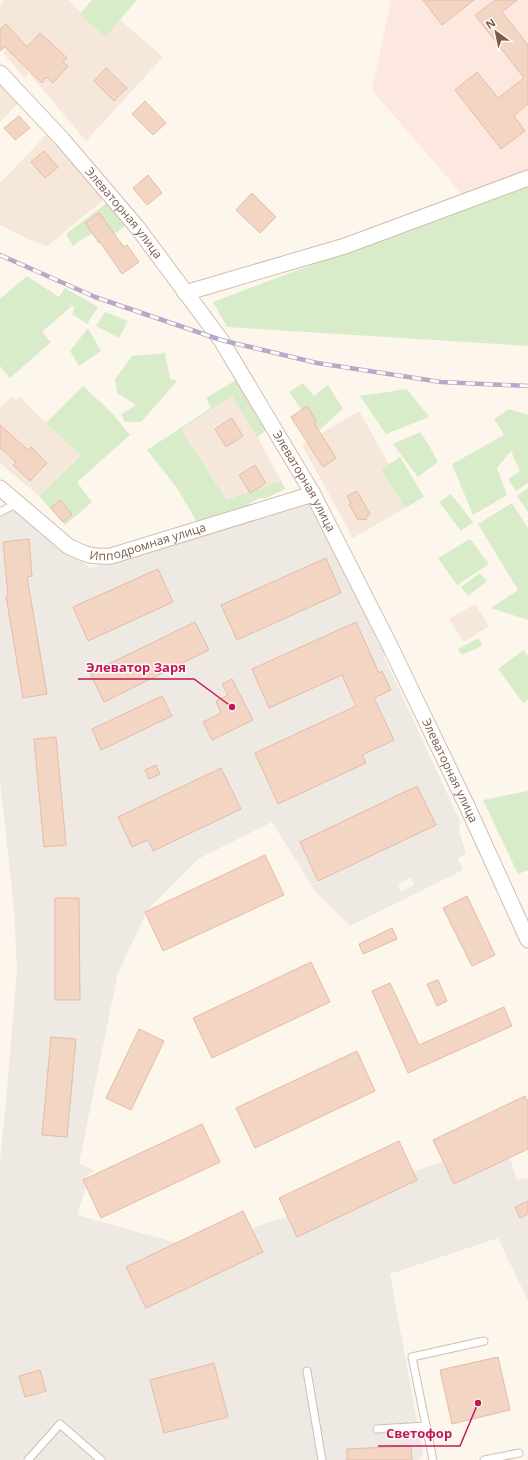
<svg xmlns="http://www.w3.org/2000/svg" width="528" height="1460" font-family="'Open Sans',sans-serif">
<rect width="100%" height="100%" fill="#fdf6ec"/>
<!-- residential -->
<g fill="#f5e8da">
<polygon points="4,0 68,0 81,12 80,14 105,36 120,20 163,57 86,141 29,73 25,78 3,53 6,50 0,44 0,5"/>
<polygon points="0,84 18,103 0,122"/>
<polygon points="48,133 106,198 47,246 30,240 0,225 0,183"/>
<polygon points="232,396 256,434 281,481 228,501 181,430"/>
<polygon points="11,397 16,400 20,397 47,424 81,454 39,496 0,463 0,408"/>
<polygon points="359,411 389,464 381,469 405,508 353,538 302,445"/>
<polygon points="475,604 489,626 464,642 449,619"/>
</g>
<!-- commercial -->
<polygon fill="#fde8e0" points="391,0 528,0 528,185 471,205 372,90"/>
<!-- industrial -->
<path fill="#efe9e4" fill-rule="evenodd" d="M310 503 384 650 385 656 384 658 388 665 457 815 458 814 460 822 459 830 466 854 458 858 463 870 350 926 315 891 272 822 198 859 148 909 118 973 79 1163 95 1171 86 1176 88 1181 77 1215 195 1248 504 1140 517 1180 528 1178V1301L498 1238 390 1274 423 1454 418 1460H0V1161L7 1091 17 970 14 909 0 780V516L17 508 90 568ZM411 878 414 885 401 892 398 884Z"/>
<!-- green -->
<g fill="#d8ecc9">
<polygon points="92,0 137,0 105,37 80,14"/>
<polygon points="528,185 528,346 227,327 213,302 471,205"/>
<polygon points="108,202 126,225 102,244 96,232 79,241 73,246 66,234"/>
<polygon points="27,276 59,297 65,288 98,307 87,324 72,314 75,307 65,301 72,306 42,332 51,342 10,378 0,366 0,299"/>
<polygon points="105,312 128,321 119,338 96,326"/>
<polygon points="88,328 101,351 79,366 70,351"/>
<polygon points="165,353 170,379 177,381 141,422 125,422 121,414 136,405 117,393 115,379 132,356"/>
<polygon points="236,380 268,429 257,437 232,396 181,430 227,500 281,481 285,489 264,499 260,498 250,503 246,508 198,524 177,488 147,450 211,408 206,398"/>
<polygon points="303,383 314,396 328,385 343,409 317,432 289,392"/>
<polygon points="83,386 112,413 130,435 77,482 92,502 65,525 39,496 81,455 46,423"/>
<polygon points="407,389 429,417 386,434 360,396"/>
<polygon points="509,409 528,415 528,483 516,491 508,479 520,471 511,451 497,468 507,495 473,515 452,464 504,435 494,419"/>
<polygon points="420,432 427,442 438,462 418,477 393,444"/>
<polygon points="400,457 424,497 405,508 381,469"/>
<polygon points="528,488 528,512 517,496"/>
<polygon points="451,494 473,522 461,531 439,502"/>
<polygon points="512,503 528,528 528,620 491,608 518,590 478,524"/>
<polygon points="470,539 489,564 457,585 438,558"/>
<polygon points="480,573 487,581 468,596 461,587"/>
<polygon points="479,638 482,646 462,655 458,649"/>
<polygon points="524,650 528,656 528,700 523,703 498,669"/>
<polygon points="528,791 528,870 518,874 483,800"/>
</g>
<!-- building -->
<g fill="#f3d5c3" stroke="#e6bba3">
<polygon points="423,0 474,0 442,25"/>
<polygon points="495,0 517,0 502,12 528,45 528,104 514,116 525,131 501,149 455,90 477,72 498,98 524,78 475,15"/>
<polygon points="6,24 27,47 40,33 67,58 63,62 68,66 53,83 46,77 42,83 5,47 0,51 0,29"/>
<polygon points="106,68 127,88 114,101 94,81"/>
<polygon points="145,101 166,123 153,135 132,114"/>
<polygon points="19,116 30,128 15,140 4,128"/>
<polygon points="44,151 58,167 45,178 31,162"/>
<polygon points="148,175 162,193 147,205 133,188"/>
<polygon points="252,193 276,217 260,233 236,210"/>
<polygon points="99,213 124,247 127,245 139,262 122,274 100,242 99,243 85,223"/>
<polygon points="307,406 316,421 314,423 336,458 323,467 291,417"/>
<polygon points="232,418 243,436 226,447 215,429"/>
<polygon points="0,425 28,450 31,447 47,463 30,481 13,465 16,462 0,448"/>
<polygon points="255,465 266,483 250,493 239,475"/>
<polygon points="357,491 370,514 367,516 366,520 361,519 358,520 349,504 351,503 347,496"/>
<polygon points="60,500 72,514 63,522 51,508"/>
<polygon points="29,539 32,576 27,577 47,694 23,698 6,596 8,595 3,542"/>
<polygon points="326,558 341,593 237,640 221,605"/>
<polygon points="158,569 173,602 88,641 73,607"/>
<polygon points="195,622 209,650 104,702 90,673"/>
<polygon points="356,622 379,673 382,671 391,690 374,698 394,740 362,755 366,763 278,804 255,753 356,706 342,675 269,708 252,669"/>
<polygon points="232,679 253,720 212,740 203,722 221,713 216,701 228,695 222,684"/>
<polygon points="162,696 172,716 101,750 92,729"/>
<polygon points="56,737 66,845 44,847 34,739"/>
<polygon points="156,765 160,774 149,779 145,770"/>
<polygon points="221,768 241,809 153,851 148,840 132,847 118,817"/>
<polygon points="417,786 436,825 318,881 300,842"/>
<polygon points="265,855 284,895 163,951 145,912"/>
<polygon points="467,896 495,955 472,966 443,908"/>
<polygon points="55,898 79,898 80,1000 55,1000"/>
<polygon points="392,928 397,939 363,954 359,944"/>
<polygon points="311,962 330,1002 212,1058 193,1018"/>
<polygon points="438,980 447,1001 437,1006 427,984"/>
<polygon points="390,983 419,1045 504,1007 512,1026 408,1073 372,991"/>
<polygon points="139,1029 164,1041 131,1110 106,1098"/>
<polygon points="51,1037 76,1039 67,1137 42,1135"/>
<polygon points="357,1051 375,1091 255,1148 236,1108"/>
<polygon points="525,1096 528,1102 528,1149 454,1184 433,1140"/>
<polygon points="202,1124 220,1162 101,1218 83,1180"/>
<polygon points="399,1141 417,1180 297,1237 279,1198"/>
<polygon points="528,1201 528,1214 520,1218 515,1207"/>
<polygon points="243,1211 263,1252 146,1308 126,1267"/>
<polygon points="498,1357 510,1410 452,1424 440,1370"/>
<polygon points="214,1363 228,1417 164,1433 150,1380"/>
<polygon points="40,1370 46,1391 25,1397 19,1376"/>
<polygon points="411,1446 412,1460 347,1460 347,1449"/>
</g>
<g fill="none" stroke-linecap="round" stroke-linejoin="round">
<defs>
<g id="service">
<polyline points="0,512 18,503"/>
<polyline points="307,1371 322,1460"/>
<polyline points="377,1429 426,1426"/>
<polyline points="28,1460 60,1424 101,1460"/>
<polyline points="433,1460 412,1357 484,1341"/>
<polyline points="484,1460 519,1453"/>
</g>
<g id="minor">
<path id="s1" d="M0 73 62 139 137 227 221 340 313 494 390 646 467 806 528 940"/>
<polyline points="185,293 345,246 528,178"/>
<path id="s2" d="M0 488 68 546C86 555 91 557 111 556L313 494"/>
</g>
</defs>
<!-- service casing -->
<use href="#service" stroke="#d1beb0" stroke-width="9"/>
<!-- minor casing -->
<use href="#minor" stroke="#d1beb0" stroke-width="17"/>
<!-- service -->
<use href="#service" stroke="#fff" stroke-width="7"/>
<!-- minor -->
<use href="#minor" stroke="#fff" stroke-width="15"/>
<defs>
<polyline id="rail" points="0,255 95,297 221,340 317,363 441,382 528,386"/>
</defs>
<!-- rail casing -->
<use href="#rail" stroke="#b9a8c9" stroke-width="4.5"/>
<!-- rail -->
<use href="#rail" stroke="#fffaf3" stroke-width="3" stroke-dasharray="9" stroke-linecap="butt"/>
</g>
<g text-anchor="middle" stroke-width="3" stroke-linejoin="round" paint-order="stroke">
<!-- street labels -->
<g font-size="12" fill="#7a5c4d" stroke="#fffaf3">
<text dy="4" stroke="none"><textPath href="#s1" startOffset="187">Элеваторная улица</textPath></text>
<text dy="4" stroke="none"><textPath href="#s1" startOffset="511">Элеваторная улица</textPath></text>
<text dy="4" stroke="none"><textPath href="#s2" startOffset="173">Ипподромная улица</textPath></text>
<text dy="4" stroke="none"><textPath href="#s1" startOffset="835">Элеваторная улица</textPath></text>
</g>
</g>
<!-- callouts -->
<path fill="none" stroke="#c2185b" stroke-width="1.5" d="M232 707L194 679H78M478 1403L460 1446H378"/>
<g fill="#c2185b" stroke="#fffaf3" stroke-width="1.5">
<circle cx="232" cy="707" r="4"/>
<circle cx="478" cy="1403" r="4"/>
</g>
<g font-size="13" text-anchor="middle" font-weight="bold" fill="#c2185b" stroke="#fffaf3" stroke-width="3" stroke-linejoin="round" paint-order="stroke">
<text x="136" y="672">Элеватор Заря</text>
<text x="419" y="1438">Светофор</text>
</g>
<!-- north arrow -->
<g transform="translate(496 32) rotate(327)" stroke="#fffaf3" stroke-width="3" paint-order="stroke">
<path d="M0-3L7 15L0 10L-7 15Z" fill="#7a5c4d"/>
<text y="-6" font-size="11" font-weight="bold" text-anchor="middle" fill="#7a5c4d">N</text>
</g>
</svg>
